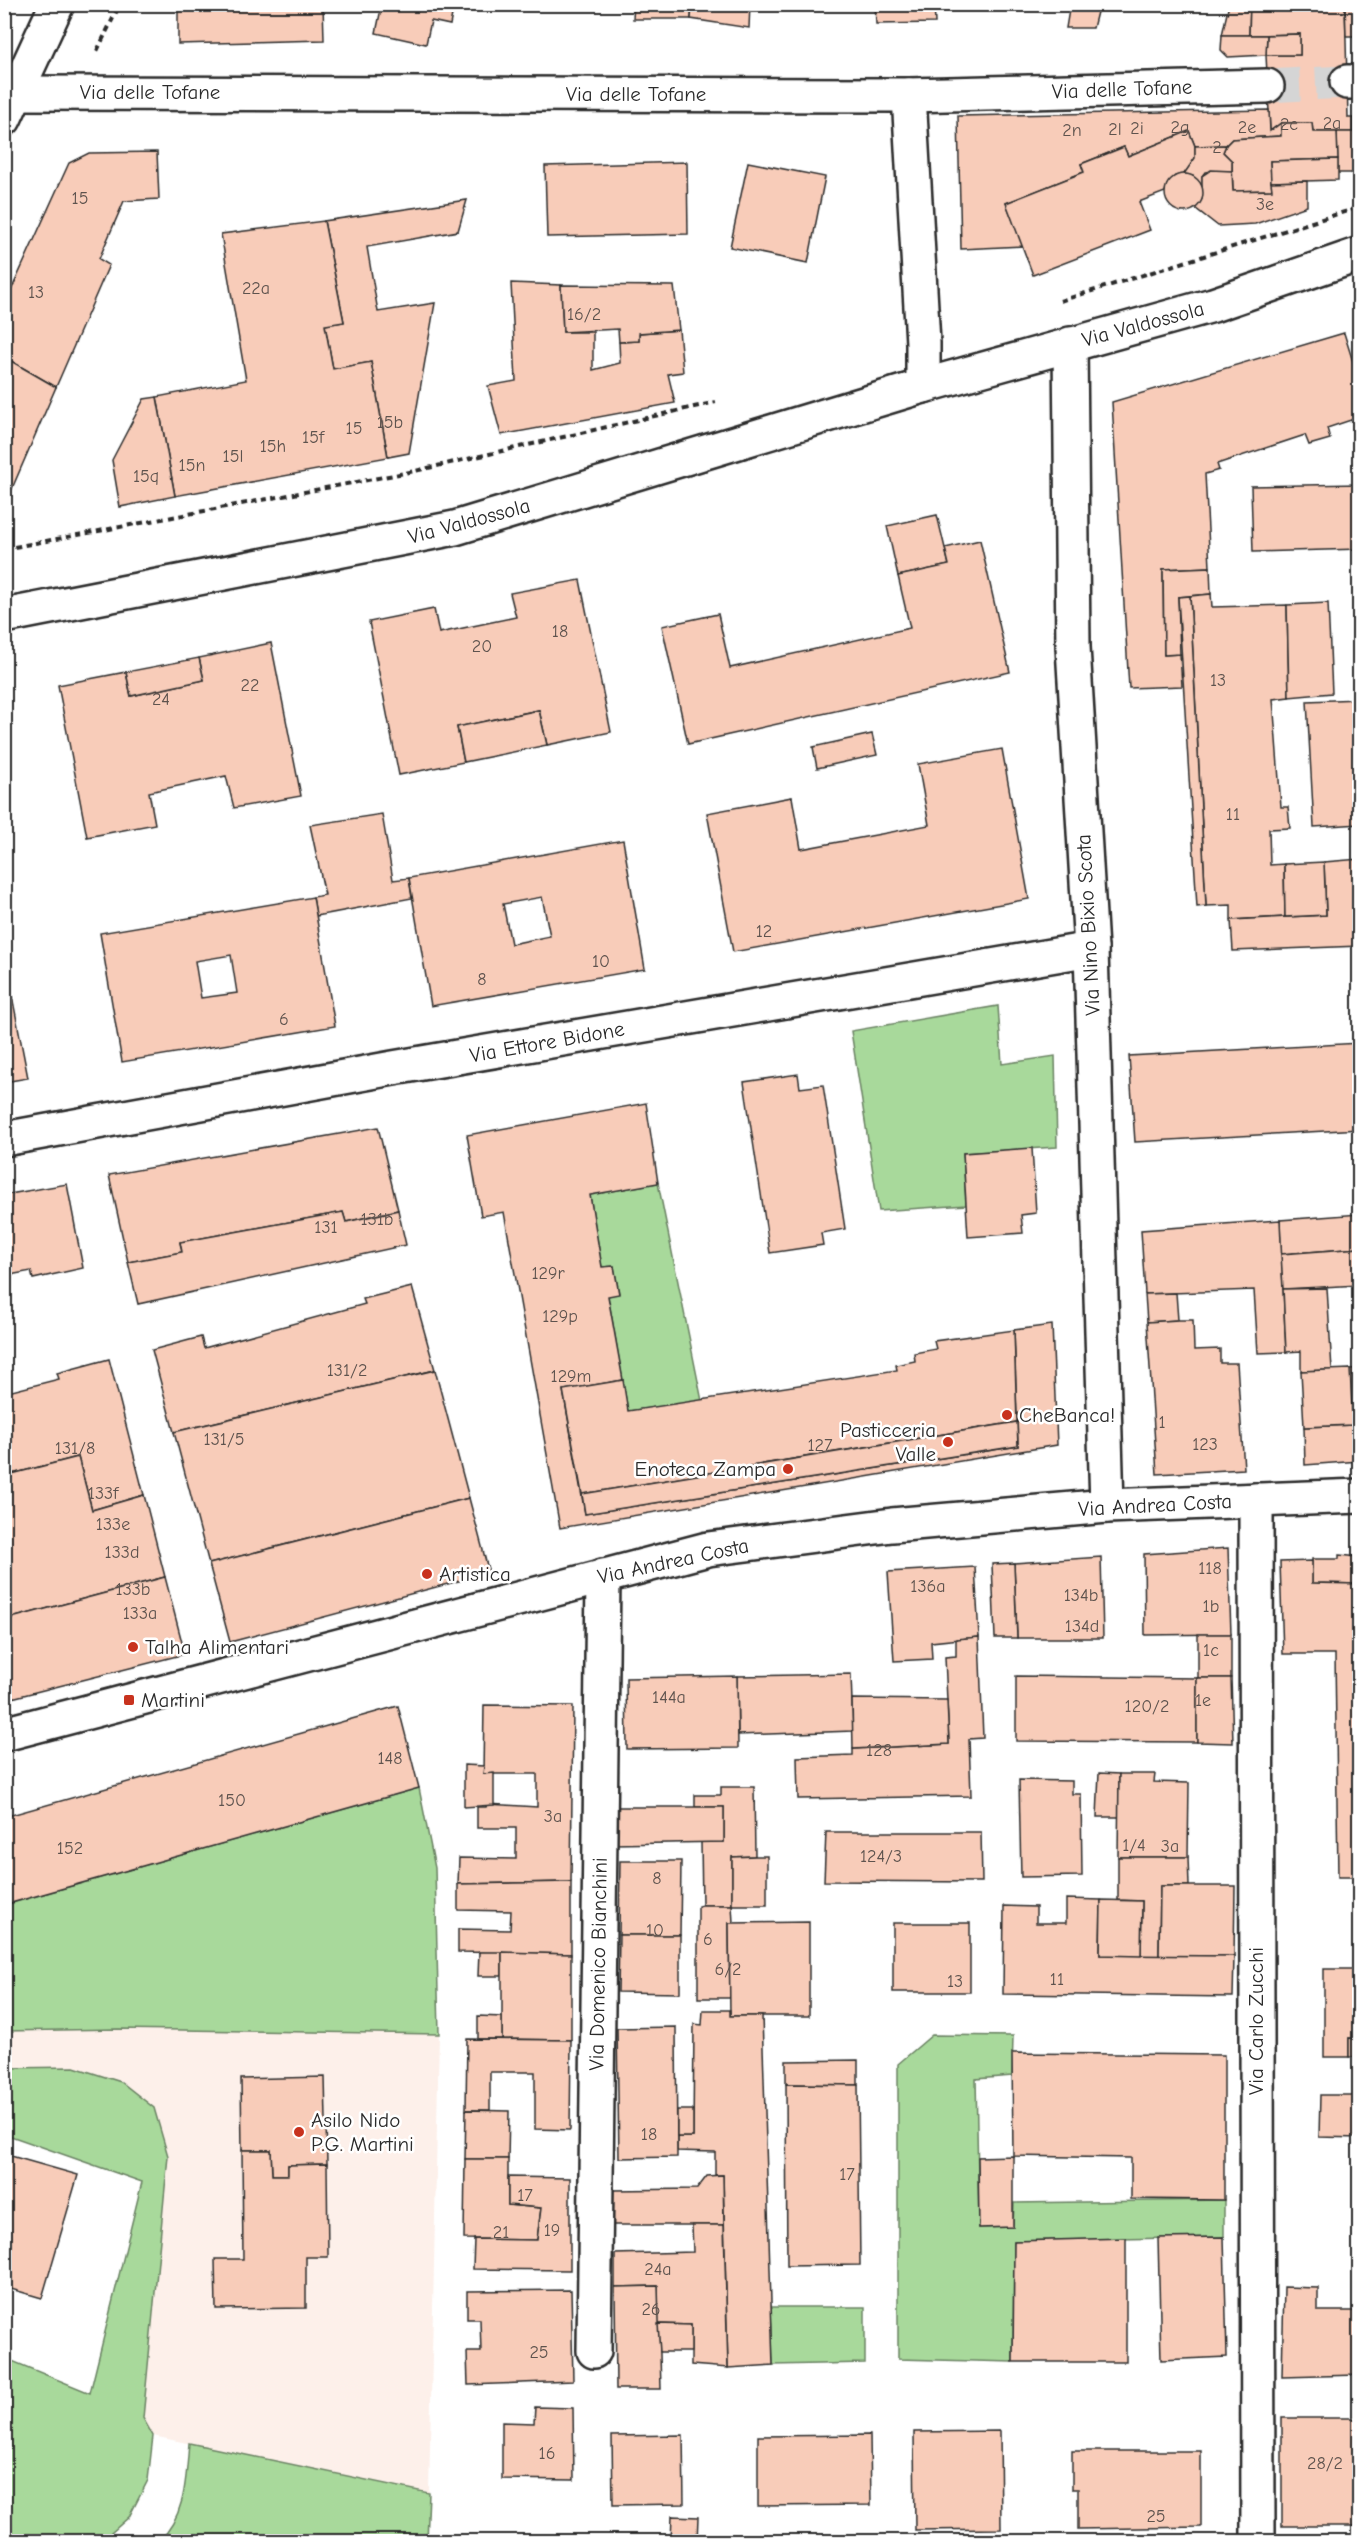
<svg xmlns="http://www.w3.org/2000/svg" width="1364" height="2546" font-family="'Comic Neue',sans-serif">
<rect width="100%" height="100%" fill="#fff"/>
<filter id="ink" filterUnits="userSpaceOnUse"><feTurbulence type="fractalNoise" baseFrequency=".0167" numOctaves="2"/><feDisplacementMap in="SourceGraphic" scale="12" xChannelSelector="R" yChannelSelector="G"/><feConvolveMatrix kernelMatrix="1 2 1 2 8 2 1 2 1" color-interpolation-filters="sRGB"/></filter>
<g filter="url(#ink)">
<!-- built -->
<polygon fill="#fdf0ea" points="435,1868 439,2034 429,2493 153,2436 143,2418 168,2156 5,2068 5,1932"/>
<!-- green -->
<g fill="#a8d99b" stroke="#6a8263" stroke-width="1.5">
<polygon points="998,1006 1002,1064 1055,1056 1057,1147 963,1153 966,1205 879,1211 851,1031"/>
<polygon points="658,1183 702,1401 628,1411 608,1296 619,1293 614,1266 602,1267 590,1195"/>
<polygon points="419,1788 435,1868 439,2034 118,2029 5,2031 5,1905"/>
<polygon points="932,2035 1013,2036 1012,2076 976,2079 979,2228 1013,2227 1014,2203 1224,2200 1224,2237 1014,2241 1013,2362 898,2359 898,2064"/>
<polygon points="74,2067 121,2082 154,2108 168,2156 143,2418 153,2436 148,2480 129,2517 102,2541 5,2541 5,2358 90,2393 142,2182 5,2134 5,2068"/>
<polygon points="771,2307 865,2307 865,2363 773,2365"/>
<path d="M189 2443 429 2493 427 2541H159C186 2516 186 2478 189 2443Z"/>
</g>
<!-- building -->
<g fill="#f8ccb9" stroke="#2b2b2b" stroke-width="1.5" fill-rule="evenodd">
<polygon points="178,4 323,4 324,40 178,44"/>
<polygon points="382,4 454,4 450,25 431,21 426,44 376,33"/>
<polygon points="634,4 692,4 691,19 633,19"/>
<polygon points="692,4 750,4 749,28 691,19"/>
<polygon points="875,4 934,4 935,23 876,24"/>
<polygon points="1009,4 1037,4 1036,10"/>
<polygon points="1070,4 1099,4 1093,28 1066,28"/>
<polygon points="1229,4 1250,4 1249,35 1222,35"/>
<polygon points="1250,4 1345,4 1348,118 1353,118 1353,132 1313,132 1312,123 1281,123 1270,131 1266,55 1300,55 1300,34 1249,35"/>
<polygon points="1345,4 1360,4 1360,36 1346,36"/>
<polygon points="1300,34 1300,55 1266,55 1267,35"/>
<polygon points="1222,35 1267,35 1266,55 1228,57 1221,50"/>
<polygon points="1269,110 1270,131 1281,123 1281,136 1232,139 1226,145 1195,146 1189,131 1128,156 1124,147 1081,164 1084,172 1006,203 1023,246 961,249 958,116"/>
<polygon points="1353,118 1360,118 1360,173 1338,173 1337,132 1353,132"/>
<polygon points="1281,123 1312,123 1313,132 1337,132 1338,159 1270,161 1272,190 1233,191 1232,161 1223,152 1226,145 1232,139 1281,136"/>
<polygon points="1189,131 1195,146 1195,158 1191,165 1184,174 1175,176 1167,185 1165,192 1139,202 1150,230 1033,275 1006,203 1084,172 1081,164 1124,147 1128,156"/>
<polygon points="1226,145 1223,152 1232,161 1232,171 1205,172 1202,176 1203,190 1193,176 1184,174 1195,158 1195,146"/>
<polygon points="157,152 159,199 124,201 99,259 109,265 56,387 4,357 4,306 69,163 89,153"/>
<polygon points="1338,159 1338,180 1271,182 1270,161"/>
<polygon points="687,162 688,234 547,237 545,166"/>
<polygon points="748,162 825,177 808,263 730,247"/>
<polygon points="1211,170 1232,171 1233,191 1272,190 1271,182 1307,181 1307,206 1255,224 1218,226 1195,208 1202,199 1202,176"/>
<circle cx="1184" cy="193" r="19"/>
<polygon points="467,200 458,231 367,247 378,312 435,303 409,453 388,457 371,362 333,369 325,325 344,322 324,221"/>
<polygon points="324,221 344,322 325,325 333,369 371,362 388,457 175,496 157,397 246,380 221,234"/>
<polygon points="511,283 561,285 563,332 593,332 593,370 620,363 619,342 639,341 639,333 679,330 683,372 668,374 675,403 501,435 488,386 516,381"/>
<polygon points="561,285 674,286 679,330 639,333 639,341 619,342 618,329 563,332"/>
<polygon points="1344,333 1360,384 1360,417 1327,428 1330,439 1309,445 1305,435 1217,464 1219,470 1205,474 1210,567 1163,569 1164,655 1180,654 1182,686 1129,688 1112,402"/>
<polygon points="4,357 56,387 4,507"/>
<polygon points="157,397 175,496 120,507 112,460 144,399"/>
<polygon points="1360,484 1360,549 1253,552 1251,486"/>
<polygon points="937,515 949,565 898,576 887,526"/>
<polygon points="980,540 1010,672 688,744 662,626 718,614 730,668 910,628 898,576 949,565 945,548"/>
<polygon points="1210,567 1211,594 1178,597 1180,654 1164,655 1163,569"/>
<polygon points="580,580 611,732 547,745 539,710 457,727 464,762 399,775 369,622 434,609 439,633 516,617 510,593"/>
<polygon points="1211,594 1212,607 1287,605 1289,697 1273,699 1281,807 1288,807 1290,828 1269,829 1270,865 1284,864 1285,917 1231,920 1231,905 1206,906 1190,596"/>
<polygon points="1190,596 1206,906 1197,907 1178,597"/>
<polygon points="1328,603 1332,693 1289,697 1287,605"/>
<polygon points="271,643 301,796 234,808 226,776 149,792 155,824 87,837 58,685 126,672 131,696 204,680 199,658"/>
<polygon points="199,658 204,680 131,696 126,672"/>
<polygon points="1360,699 1360,824 1314,827 1307,701"/>
<polygon points="539,710 547,745 464,762 457,727"/>
<polygon points="872,734 877,755 817,768 813,747"/>
<polygon points="1002,749 1029,899 733,952 707,813 792,797 801,849 929,825 918,764"/>
<polygon points="382,814 393,880 409,878 412,898 316,916 313,897 325,895 310,825"/>
<path d="M623 840 645 969 431 1006 409 878ZM542 897 550 936 511 944 503 904Z"/>
<polygon points="1360,859 1360,946 1233,951 1231,920 1326,915 1324,862"/>
<polygon points="1324,862 1326,915 1285,917 1284,864"/>
<path d="M313 897 335 1026 122 1062 100 933ZM231 955 237 993 201 998 195 961Z"/>
<polygon points="8,975 28,1078 4,1082 4,976"/>
<polygon points="1360,1043 1360,1129 1135,1142 1129,1056"/>
<polygon points="798,1074 800,1088 823,1085 845,1229 821,1233 823,1245 770,1253 744,1082"/>
<polygon points="646,1103 658,1183 590,1195 602,1267 614,1266 619,1294 608,1296 623,1380 563,1390 585,1514 1018,1446 1014,1330 1052,1325 1057,1445 560,1528 504,1212 481,1216 467,1135"/>
<polygon points="378,1127 398,1210 346,1222 343,1212 180,1242 182,1252 128,1262 109,1175"/>
<polygon points="1032,1148 1036,1213 1021,1215 1023,1233 968,1237 963,1153"/>
<polygon points="67,1184 83,1268 33,1279 31,1271 4,1276 4,1195"/>
<polygon points="398,1210 406,1245 138,1304 128,1262 182,1252 180,1242 343,1212 346,1222"/>
<polygon points="1360,1214 1360,1248 1281,1254 1280,1220"/>
<polygon points="1280,1220 1286,1352 1258,1353 1254,1290 1145,1294 1141,1230"/>
<polygon points="1360,1248 1360,1285 1283,1289 1281,1254"/>
<polygon points="412,1287 435,1370 174,1432 152,1350 201,1337 204,1348 365,1304 363,1299"/>
<polygon points="1327,1288 1332,1370 1301,1371 1301,1351 1286,1352 1283,1289"/>
<polygon points="1176,1293 1178,1320 1147,1322 1145,1294"/>
<polygon points="1178,1320 1193,1320 1194,1350 1220,1349 1220,1363 1237,1363 1244,1469 1157,1474 1147,1322"/>
<polygon points="1014,1330 1017,1422 582,1494 563,1390 623,1380 628,1411 897,1370 896,1365 915,1361 914,1353 936,1349 934,1341"/>
<polygon points="109,1359 144,1495 92,1510 78,1457 4,1476 4,1393 59,1379 57,1373"/>
<polygon points="1360,1368 1360,1461 1305,1465 1304,1427 1353,1425 1350,1369"/>
<polygon points="1350,1369 1353,1425 1304,1427 1301,1371"/>
<polygon points="435,1370 469,1498 209,1564 174,1432"/>
<polygon points="1017,1422 1018,1446 585,1514 582,1494"/>
<polygon points="78,1457 92,1510 144,1495 165,1577 4,1620 4,1476"/>
<polygon points="469,1498 489,1573 230,1642 209,1564"/>
<polygon points="1228,1548 1231,1634 1145,1635 1144,1554"/>
<polygon points="1339,1555 1360,1557 1360,1584 1312,1583 1312,1559 1339,1559"/>
<polygon points="1101,1557 1103,1638 1017,1638 1014,1563"/>
<polygon points="1312,1561 1312,1583 1360,1584 1360,1877 1338,1877 1335,1654 1283,1654 1280,1562"/>
<polygon points="1014,1563 1017,1638 995,1638 992,1564"/>
<polygon points="975,1567 979,1637 931,1642 932,1659 894,1661 888,1572"/>
<polygon points="165,1577 185,1654 4,1700 4,1620"/>
<rect x="1198" y="1634" width="33" height="44"/>
<polygon points="979,1637 983,1738 969,1739 971,1796 798,1799 797,1757 853,1755 853,1749 949,1744 945,1657 956,1656 956,1639"/>
<polygon points="851,1674 853,1731 738,1735 737,1676"/>
<polygon points="737,1676 738,1748 627,1749 626,1678"/>
<polygon points="1016,1676 1197,1678 1197,1742 1016,1741"/>
<polygon points="1197,1678 1231,1678 1233,1743 1197,1742"/>
<polygon points="852,1699 947,1700 949,1744 853,1749"/>
<polygon points="484,1705 573,1706 571,1882 458,1884 459,1858 516,1859 516,1828 477,1828 477,1807 486,1807 487,1804 537,1807 537,1774 483,1774"/>
<polygon points="398,1706 419,1788 4,1905 4,1817"/>
<polygon points="464,1765 484,1766 483,1774 494,1773 494,1805 464,1807"/>
<polygon points="1099,1773 1119,1774 1119,1817 1097,1817"/>
<polygon points="1119,1774 1155,1774 1154,1782 1189,1783 1188,1857 1118,1857"/>
<polygon points="1019,1780 1072,1781 1072,1794 1081,1794 1082,1876 1021,1877"/>
<polygon points="721,1787 754,1787 755,1856 732,1857 732,1905 702,1905 701,1842 724,1842 724,1807 695,1807 695,1795 721,1795"/>
<polygon points="613,1807 724,1807 724,1842 613,1844"/>
<polygon points="826,1832 981,1832 982,1882 824,1881"/>
<polygon points="755,1856 767,1856 767,1905 732,1905 732,1857"/>
<polygon points="1118,1857 1188,1857 1189,1886 1160,1886 1159,1956 1141,1956 1142,1901 1118,1900"/>
<polygon points="620,1861 681,1861 680,1935 619,1935"/>
<polygon points="571,1882 571,1954 458,1952 458,1929 510,1930 511,1911 458,1910 458,1884"/>
<polygon points="1160,1886 1235,1886 1234,1956 1159,1956"/>
<polygon points="1066,1899 1101,1900 1100,1955 1234,1956 1233,1997 1003,1994 1004,1906 1036,1907 1036,1923 1066,1923"/>
<polygon points="1101,1900 1142,1901 1141,1956 1100,1955"/>
<polygon points="702,1905 732,1905 733,1923 729,1923 730,1998 698,1998 698,1906"/>
<polygon points="809,1922 809,2016 730,2016 729,1923"/>
<rect x="893" y="1923" width="77" height="69"/>
<polygon points="619,1935 680,1935 680,1993 618,1992"/>
<polygon points="479,1952 502,1952 502,1976 478,1976"/>
<polygon points="502,1952 571,1954 571,2040 502,2039"/>
<polygon points="1324,1969 1360,1969 1360,2039 1349,2038 1349,2057 1324,2057"/>
<polygon points="703,2010 730,2010 730,2016 762,2016 773,2365 728,2368 723,2175 715,2175 715,2152 677,2151 677,2137 693,2137 694,2024 702,2025"/>
<polygon points="478,2016 502,2017 502,2039 478,2039"/>
<polygon points="676,2027 677,2157 619,2158 617,2028"/>
<polygon points="1349,2038 1360,2039 1360,2057 1349,2057"/>
<polygon points="467,2039 571,2040 570,2130 535,2129 535,2072 490,2072 490,2110 466,2110"/>
<polygon points="1012,2053 1224,2055 1224,2200 1131,2199 1131,2158 1013,2156"/>
<polygon points="858,2060 858,2085 786,2084 786,2061"/>
<polygon points="325,2077 327,2164 288,2165 288,2175 272,2175 271,2150 242,2150 241,2079"/>
<polygon points="786,2084 858,2085 860,2265 787,2266"/>
<polygon points="1320,2095 1360,2095 1360,2138 1319,2137"/>
<polygon points="466,2110 509,2111 508,2159 465,2159"/>
<rect x="677" y="2110" width="16" height="27"/>
<polygon points="242,2150 271,2150 272,2175 288,2175 288,2165 327,2164 328,2257 306,2257 306,2308 216,2309 215,2259 243,2259"/>
<polygon points="4,2154 78,2175 42,2298 4,2287"/>
<polygon points="1013,2156 1013,2227 979,2228 978,2157"/>
<polygon points="465,2159 508,2159 508,2205 541,2208 537,2240 464,2239"/>
<polygon points="723,2175 724,2225 613,2225 613,2190 697,2189 707,2176"/>
<polygon points="508,2177 570,2178 570,2270 473,2269 474,2239 537,2240 541,2208 508,2205"/>
<polygon points="692,2225 724,2225 728,2368 691,2365 691,2325 658,2324 658,2286 615,2287 615,2254 693,2252"/>
<polygon points="1224,2237 1227,2357 1161,2360 1158,2238"/>
<polygon points="1126,2238 1126,2362 1013,2362 1014,2241"/>
<polygon points="658,2286 661,2389 616,2389 615,2287"/>
<polygon points="1284,2287 1318,2288 1318,2311 1358,2311 1358,2375 1282,2377"/>
<polygon points="571,2290 573,2381 468,2385 467,2352 481,2352 480,2319 467,2319 467,2291"/>
<polygon points="1358,2319 1360,2319 1358,2375"/>
<polygon points="658,2324 691,2325 691,2352 660,2352"/>
<polygon points="535,2407 573,2408 574,2480 502,2479 502,2422 534,2423"/>
<polygon points="1282,2418 1356,2418 1356,2488 1360,2488 1360,2526 1282,2526"/>
<polygon points="1000,2431 1001,2529 915,2530 914,2432"/>
<polygon points="683,2435 684,2504 613,2505 612,2436"/>
<polygon points="870,2435 871,2505 758,2506 758,2436"/>
<polygon points="1072,2451 1201,2451 1201,2527 1078,2529 1078,2489 1072,2489"/>
<polygon points="672,2516 698,2517 697,2542 671,2542"/>
</g>
<g fill="none" stroke-linecap="round" stroke-linejoin="round">
<!-- street-tunnel -->
<polyline stroke="#d5d5d5" stroke-width="33" stroke-dasharray="33 16" stroke-linecap="butt" points="1267,86 1347,82"/>
<defs>
<g id="street">
<polyline points="1347,82 1360,82"/>
<polyline points="4,93 909,95 1267,86"/>
<polyline points="909,95 923,343 923,386"/>
<polyline points="1070,344 1073,647 1091,949 1107,1506"/>
<polyline points="4,616 455,528 923,386 1213,305 1360,254"/>
<polyline points="4,1139 393,1068 1091,949"/>
<polyline points="1256,1500 1258,2542"/>
<polyline points="594,2351 603,1576"/>
</g>
<g id="secondary">
<polyline points="4,119 57,4"/>
<polyline points="4,1734 708,1549 892,1525 1107,1506 1360,1496"/>
</g>
</defs>
<!-- street casing -->
<use href="#street" stroke="#2b2b2b" stroke-width="38"/>
<!-- secondary casing -->
<use href="#secondary" stroke="#2b2b2b" stroke-width="38"/>
<!-- path -->
<g stroke="#2b2b2b" stroke-width="4" stroke-dasharray="6 4.5" stroke-linecap="butt">
<polyline points="97,51 120,4"/>
<polyline points="1060,301 1360,207"/>
<polyline points="4,549 415,471 716,402"/>
</g>
<!-- street -->
<use href="#street" stroke="#fff" stroke-width="33"/>
<!-- secondary -->
<use href="#secondary" stroke="#fff" stroke-width="33"/>
</g>
</g>
<!-- markers -->
<g fill="#c8321e" stroke="#fff" stroke-width="2">
<circle cx="1007" cy="1415" r="6"/>
<circle cx="948" cy="1442" r="6"/>
<circle cx="788" cy="1469" r="6"/>
<circle cx="427" cy="1574" r="6"/>
<circle cx="133" cy="1647" r="6"/>
<rect x="123" y="1694" width="12" height="12" rx="3"/>
<circle cx="299" cy="2132" r="6"/>
</g>
<g text-anchor="middle" stroke-width="5" stroke-linejoin="round" paint-order="stroke">
<!-- number labels -->
<g font-size="18" fill="#5e534e">
<text x="1332" y="129">2a</text>
<text x="1289" y="130">2c</text>
<text x="1180" y="133">2g</text>
<text x="1247" y="133">2e</text>
<text x="1137" y="134">2i</text>
<text x="1115" y="135">2l</text>
<text x="1072" y="136">2n</text>
<text x="1217" y="153">2</text>
<text x="80" y="204">15</text>
<text x="1265" y="210">3e</text>
<text x="256" y="294">22a</text>
<text x="36" y="298">13</text>
<text x="584" y="320">16/2</text>
<text x="390" y="428">15b</text>
<text x="354" y="434">15</text>
<text x="313" y="443">15f</text>
<text x="273" y="452">15h</text>
<text x="233" y="462">15l</text>
<text x="192" y="471">15n</text>
<text x="146" y="482">15q</text>
<text x="560" y="637">18</text>
<text x="482" y="652">20</text>
<text x="1218" y="686">13</text>
<text x="250" y="691">22</text>
<text x="161" y="705">24</text>
<text x="1233" y="820">11</text>
<text x="764" y="937">12</text>
<text x="601" y="967">10</text>
<text x="482" y="985">8</text>
<text x="284" y="1025">6</text>
<text x="377" y="1225">131b</text>
<text x="326" y="1233">131</text>
<text x="548" y="1279">129r</text>
<text x="560" y="1322">129p</text>
<text x="347" y="1376">131/2</text>
<text x="571" y="1382">129m</text>
<text x="1162" y="1428">1</text>
<text x="224" y="1445">131/5</text>
<text x="1205" y="1450">123</text>
<text x="820" y="1451">127</text>
<text x="75" y="1454">131/8</text>
<text x="103" y="1499">133f</text>
<text x="113" y="1530">133e</text>
<text x="122" y="1558">133d</text>
<text x="1210" y="1574">118</text>
<text x="928" y="1592">136a</text>
<text x="133" y="1595">133b</text>
<text x="1081" y="1601">134b</text>
<text x="1211" y="1612">1b</text>
<text x="140" y="1619">133a</text>
<text x="1082" y="1632">134d</text>
<text x="1211" y="1656">1c</text>
<text x="669" y="1703">144a</text>
<text x="1203" y="1706">1e</text>
<text x="1147" y="1712">120/2</text>
<text x="879" y="1756">128</text>
<text x="390" y="1764">148</text>
<text x="232" y="1806">150</text>
<text x="553" y="1822">3a</text>
<text x="1134" y="1851">1/4</text>
<text x="1170" y="1852">3a</text>
<text x="70" y="1854">152</text>
<text x="881" y="1862">124/3</text>
<text x="657" y="1884">8</text>
<text x="655" y="1936">10</text>
<text x="708" y="1945">6</text>
<text x="728" y="1975">6/2</text>
<text x="1057" y="1985">11</text>
<text x="955" y="1987">13</text>
<text x="649" y="2140">18</text>
<text x="847" y="2180">17</text>
<text x="525" y="2201">17</text>
<text x="552" y="2236">19</text>
<text x="501" y="2238">21</text>
<text x="658" y="2275">24a</text>
<text x="651" y="2315">26</text>
<text x="539" y="2358">25</text>
<text x="547" y="2459">16</text>
<text x="1325" y="2469">28/2</text>
<text x="1156" y="2522">25</text>
</g>
<!-- street labels -->
<g font-size="21" fill="#2b2b2b" stroke="#fff">
<text transform="translate(1122 89) rotate(-2)" y="7">Via delle Tofane</text>
<text x="150" y="99">Via delle Tofane</text>
<text x="636" y="101">Via delle Tofane</text>
<text transform="translate(1143 324) rotate(-15)" y="7">Via Valdossola</text>
<text transform="translate(469 521) rotate(-15)" y="7">Via Valdossola</text>
<text transform="translate(1088 925) rotate(-93)" y="7">Via Nino Bixio Scota</text>
<text transform="translate(547 1042) rotate(-10)" y="7">Via Ettore Bidone</text>
<text transform="translate(1155 1505) rotate(-3)" y="7">Via Andrea Costa</text>
<text transform="translate(673 1561) rotate(-12)" y="7">Via Andrea Costa</text>
<text transform="translate(598 1964) rotate(-89)" y="7">Via Domenico Bianchini</text>
<text transform="translate(1256 2021) rotate(-90)" y="7">Via Carlo Zucchi</text>
</g>
<!-- poi labels -->
<g font-size="21" fill="#2b2b2b" stroke="#fff" text-anchor="start">
<text x="1019" y="1422">CheBanca!</text>
<text x="936" y="1437" text-anchor="end">Pasticceria<tspan x="936" dy="24">Valle</tspan></text>
<text x="776" y="1476" text-anchor="end">Enoteca Zampa</text>
<text x="439" y="1581">Artistica</text>
<text x="145" y="1654">Talha Alimentari</text>
<text x="141" y="1707">Martini</text>
<text x="311" y="2127">Asilo Nido<tspan x="311" dy="24">P.G. Martini</tspan></text>
</g>
</g>
<!-- margin -->
<rect width="1364" height="2546" fill="none" stroke="#fff" stroke-width="24"/>
<rect x="12" y="12" width="1340" height="2522" fill="none" stroke="#2b2b2b" stroke-width="2" filter="url(#ink)"/>
</svg>
